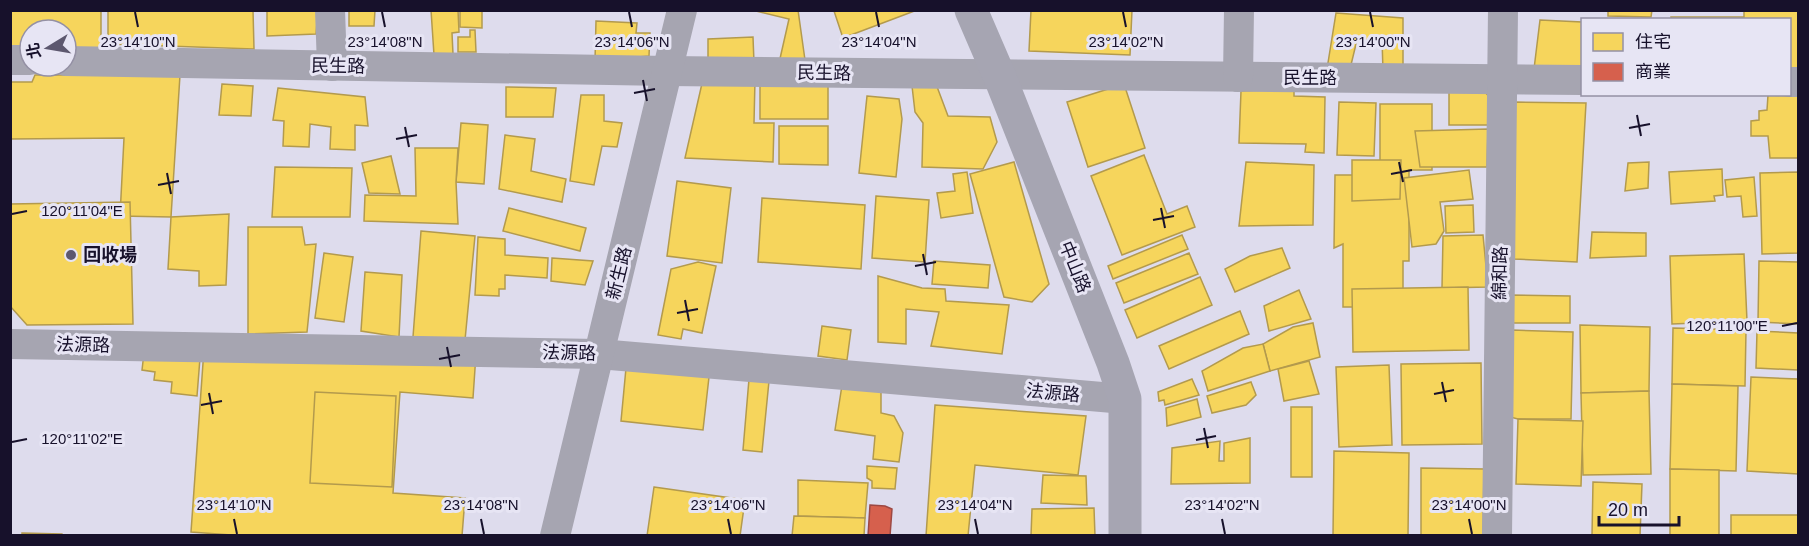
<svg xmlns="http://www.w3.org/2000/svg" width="1809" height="546" font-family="Helvetica,'Noto Sans TC',sans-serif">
<rect width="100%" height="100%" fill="#dedced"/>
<!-- homes -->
<g fill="#f6d55c" stroke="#b39a4d" stroke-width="1.5">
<polygon points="10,10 101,10 101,49 66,49 66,30 30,30 30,50 10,47"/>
<polygon points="108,10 253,10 254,49 108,44"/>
<polygon points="267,10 318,10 316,34 267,36"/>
<polygon points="349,10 375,10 374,26 349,26"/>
<polygon points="431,10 458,10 459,32 452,33 453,54 434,55"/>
<polygon points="460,10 482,10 482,28 460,27"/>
<polygon points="752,10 798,10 805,60 779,63 789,19"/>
<polygon points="835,10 917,10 843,38 834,11"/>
<polygon points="1031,10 1132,10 1130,55 1029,51"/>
<polygon points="1608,10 1652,10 1651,17 1608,16"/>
<polygon points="1744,10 1798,10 1798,71 1790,71 1790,20 1671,20 1671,17 1744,17"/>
<polygon points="1336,13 1403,18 1403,72 1383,71 1382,39 1357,40 1350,69 1327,69"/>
<polygon points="1540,20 1582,22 1582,69 1534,69"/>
<polygon points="596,21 637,23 636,33 650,33 649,56 595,61"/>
<polygon points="470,30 475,30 476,52 458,52 458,37 470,37"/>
<polygon points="753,37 754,63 708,65 708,39"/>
<polygon points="35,75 180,75 171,217 120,216 124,138 10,139 10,82 32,82"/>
<polygon points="703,79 755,80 754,123 774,123 773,162 685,158"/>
<polygon points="828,80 828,119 760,119 760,81"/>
<polygon points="222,84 253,86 251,116 219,115"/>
<polygon points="936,84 948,116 990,117 997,142 983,169 922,167 923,123 915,112 912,86"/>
<polygon points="1124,84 1145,148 1088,167 1067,102"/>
<polygon points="506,87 556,88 553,117 506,117"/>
<polygon points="278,88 365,97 368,126 355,125 355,150 330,149 331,127 310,124 309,147 283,146 284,121 273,120"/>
<polygon points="1294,89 1294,96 1325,97 1324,153 1305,152 1306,144 1239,143 1241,91"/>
<polygon points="1484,91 1494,102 1494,125 1449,125 1449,92"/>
<polygon points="581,95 604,95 604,121 622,123 617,147 602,146 594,185 570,181"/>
<polygon points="1768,95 1798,96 1798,158 1770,158 1768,136 1751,136 1751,121 1759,120 1759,111 1767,110"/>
<polygon points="867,96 899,99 902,119 896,177 859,173"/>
<polygon points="1339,102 1376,103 1374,156 1337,155"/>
<polygon points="1515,102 1586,103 1577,262 1514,259"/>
<polygon points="1380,104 1432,104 1432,170 1409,170 1409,261 1403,261 1403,307 1343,307 1343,244 1334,248 1335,175 1380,175"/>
<polygon points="461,123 488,125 484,184 456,182"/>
<polygon points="779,126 828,126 828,165 779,164"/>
<polygon points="1488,129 1487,167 1420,167 1415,131"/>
<polygon points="505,135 535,139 531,171 566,179 562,202 499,189"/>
<polygon points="415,148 458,148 456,182 458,224 364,221 365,195 416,196"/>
<polygon points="1144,155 1167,214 1187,206 1195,227 1122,255 1091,176"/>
<polygon points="391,156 400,194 369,193 362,163"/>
<polygon points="1352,160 1401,160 1400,199 1352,201"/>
<polygon points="1014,162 1049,284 1032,302 1004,297 970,174"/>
<polygon points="1246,162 1314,165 1313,225 1239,226"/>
<polygon points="1649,162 1648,188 1625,191 1628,163"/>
<polygon points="275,167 352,168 350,217 272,217"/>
<polygon points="1722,169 1723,195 1714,196 1715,201 1671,204 1669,172"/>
<polygon points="1469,170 1473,199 1440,202 1444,231 1436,244 1412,247 1404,178"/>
<polygon points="967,172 973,213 941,218 937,193 955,191 953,174"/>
<polygon points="1798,172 1798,253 1762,254 1760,173"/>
<polygon points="1754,177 1757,216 1743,217 1741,196 1727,197 1725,180"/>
<polygon points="677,181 731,188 722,263 667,256"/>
<polygon points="876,196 929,200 925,262 872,258"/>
<polygon points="762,198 865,205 861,269 758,262"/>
<polygon points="130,202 133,324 27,325 10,306 10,204"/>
<polygon points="1473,205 1474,232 1446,233 1445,206"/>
<polygon points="509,208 586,228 580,251 503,231"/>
<polygon points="229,214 226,285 199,286 199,271 168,269 171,217"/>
<polygon points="248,227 302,227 305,245 316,244 307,332 248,334"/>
<polygon points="421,231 475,236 465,340 413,337"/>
<polygon points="1592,232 1646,233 1646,256 1590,258"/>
<polygon points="1182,235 1188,249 1113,279 1108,266"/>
<polygon points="1483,235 1488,287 1442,288 1443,236"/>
<polygon points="478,237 505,239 505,255 548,258 547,278 505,275 505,289 499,289 499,296 475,295"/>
<polygon points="1282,248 1290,268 1235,292 1225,269 1250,256"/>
<polygon points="324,253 353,257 344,322 315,318"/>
<polygon points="1189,253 1198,274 1124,303 1116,283"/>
<polygon points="1744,254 1747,321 1672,324 1670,256"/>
<polygon points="552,258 593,261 585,285 551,281"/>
<polygon points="934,261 990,265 988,288 932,284"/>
<polygon points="1759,261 1798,262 1798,324 1758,322"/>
<polygon points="698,262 716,266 702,333 683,329 681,339 658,335 671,269"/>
<polygon points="365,272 402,275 399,337 361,331"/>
<polygon points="878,276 922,288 945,289 946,301 1009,305 1002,354 931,346 939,312 906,309 906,344 878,342"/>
<polygon points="1200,277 1212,305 1137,338 1125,310"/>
<polygon points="1468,287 1469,350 1353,352 1352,289"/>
<polygon points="1299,290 1311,319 1269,331 1264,306"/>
<polygon points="1510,295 1570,296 1570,323 1510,323"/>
<polygon points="1240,311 1249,334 1169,369 1159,346"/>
<polygon points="1313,323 1320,357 1270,371 1263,344 1293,327"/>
<polygon points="1580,325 1650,327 1649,391 1581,393"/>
<polygon points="822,326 851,330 847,360 818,356"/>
<polygon points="1673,328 1746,330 1745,386 1672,384"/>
<polygon points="1512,330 1573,332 1571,419 1518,419 1510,417"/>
<polygon points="1757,331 1798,333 1798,370 1756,368"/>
<polygon points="205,335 476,354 473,398 400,392 393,493 465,498 462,536 245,536 191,532"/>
<polygon points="1263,344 1270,371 1208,391 1202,371 1243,348"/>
<polygon points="144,353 200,358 197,396 171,393 172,382 154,380 155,372 142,370"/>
<polygon points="1309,361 1319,394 1284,401 1278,369"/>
<polygon points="1481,363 1482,444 1402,445 1401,364"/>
<polygon points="1389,365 1392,445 1339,447 1336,367"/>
<polygon points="626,368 709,377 703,430 621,421"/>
<polygon points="1751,377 1798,379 1798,474 1747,471"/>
<polygon points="749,379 769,381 762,452 743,450"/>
<polygon points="843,379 881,382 881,413 894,416 903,433 899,462 873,459 875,436 835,430"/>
<polygon points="1192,379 1199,395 1165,405 1164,400 1159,401 1158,392"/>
<polygon points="1251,382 1256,395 1246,405 1212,413 1207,396"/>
<polygon points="1672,384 1738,386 1736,471 1670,469"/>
<polygon points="1649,391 1651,474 1583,475 1581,393"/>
<polygon points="315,392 396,396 392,487 310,483"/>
<polygon points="1197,399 1201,417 1167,426 1166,408"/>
<polygon points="935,405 1086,416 1078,475 975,465 968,536 926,536"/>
<rect x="1291" y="407" width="21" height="70"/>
<polygon points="1518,419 1583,421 1581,486 1516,484"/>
<polygon points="1250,438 1250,483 1171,484 1172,448 1220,441 1219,461 1224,461 1224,443"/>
<polygon points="1334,451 1409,453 1408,536 1333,536"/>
<polygon points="867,466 897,468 895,489 872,488 872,481 867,478"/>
<polygon points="1421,468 1484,469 1483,536 1421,536"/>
<polygon points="1670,469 1719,470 1719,536 1670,536"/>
<polygon points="1043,475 1086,476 1087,505 1041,503"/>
<polygon points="798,480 868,483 865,518 798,516"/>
<polygon points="1593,482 1642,484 1640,536 1592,536"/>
<polygon points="654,487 745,500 740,536 647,536"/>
<polygon points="1094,508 1095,536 1031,536 1032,509"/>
<rect x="1731" y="515" width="67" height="21"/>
<polygon points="794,516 865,518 864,536 792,536"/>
<polygon points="22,533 62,534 63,536 22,536"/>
</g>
<!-- shops -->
<polygon fill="#d6604d" stroke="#9d4843" stroke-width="1.5" points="870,505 885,506 892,509 890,536 868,536"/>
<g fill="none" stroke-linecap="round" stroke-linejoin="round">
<!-- minor -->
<g stroke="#a6a5b1" stroke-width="30">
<polyline points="330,10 332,66"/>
<polyline points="10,60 30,60"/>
<polyline points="66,61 667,71 1582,80"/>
<polyline points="1238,77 1239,10"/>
<polyline points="1790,82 1798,82"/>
<polyline points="10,344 599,354 1125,399"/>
<polyline points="555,536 682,10"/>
<polyline points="1497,536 1503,10"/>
</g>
<!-- secondary -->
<polyline stroke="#a6a5b2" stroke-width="33" points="971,10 999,75 1113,363 1125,399 1125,536"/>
</g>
<!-- ticks -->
<path fill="none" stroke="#17112b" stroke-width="2" d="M135 12 138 27M382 12 385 27M629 12 632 27M876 12 879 27M1123 12 1126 27M1370 12 1373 27M643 80 647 101M634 93 655 89M1637 115 1641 136M405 127 409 147M1629 128 1650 124M396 139 417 135M1399 162 1403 182M167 173 171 194M1391 174 1412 170M158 185 179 181M1161 208 1165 228M12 214 27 211M1153 220 1174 216M923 254 927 275M915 266 936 262M685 300 689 321M677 313 698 309M1782 326 1797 323M447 347 451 367M439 359 460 355M1442 382 1446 402M209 393 213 414M1434 394 1454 390M201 405 222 401M1204 428 1208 448M1196 440 1216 436M12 442 27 439M234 519 237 534M481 519 484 534M728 519 731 534M975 519 978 534M1222 519 1225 534M1469 519 1472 534"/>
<!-- markers -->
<circle fill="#5d586f" stroke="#e7e5f4" stroke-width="2" cx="71" cy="255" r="6"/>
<g text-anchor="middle" stroke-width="6" stroke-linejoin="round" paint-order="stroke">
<!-- street labels -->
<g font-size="18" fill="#17112b" stroke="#e7e5f4">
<text transform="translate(338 66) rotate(1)" y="6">民生路</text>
<text transform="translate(824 73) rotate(1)" y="6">民生路</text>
<text x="1310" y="84">民生路</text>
<text transform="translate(1075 267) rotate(68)" y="6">中山路</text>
<text transform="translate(619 273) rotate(-76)" y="6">新生路</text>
<text transform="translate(1500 273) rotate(-89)" y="6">綿和路</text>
<text transform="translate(83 345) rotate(1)" y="6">法源路</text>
<text transform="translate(569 353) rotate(1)" y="6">法源路</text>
<text transform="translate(1053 393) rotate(5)" y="6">法源路</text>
</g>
<!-- poi labels -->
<g font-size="18" font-weight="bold" fill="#17112b" stroke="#e7e5f4" text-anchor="start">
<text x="83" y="261">回收場</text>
</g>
</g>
<g font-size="15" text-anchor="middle" fill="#17112b" stroke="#e7e5f4" stroke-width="6" stroke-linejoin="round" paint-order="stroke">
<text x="138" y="47">23°14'10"N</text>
<text x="385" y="47">23°14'08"N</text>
<text x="632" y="47">23°14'06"N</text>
<text x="879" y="47">23°14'04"N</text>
<text x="1126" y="47">23°14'02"N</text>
<text x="1373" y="47">23°14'00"N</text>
<text x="82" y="216">120°11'04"E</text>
<text x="1727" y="331">120°11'00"E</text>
<text x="82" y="444">120°11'02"E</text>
<text x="234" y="510">23°14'10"N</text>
<text x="481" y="510">23°14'08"N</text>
<text x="728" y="510">23°14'06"N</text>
<text x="975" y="510">23°14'04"N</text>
<text x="1222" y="510">23°14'02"N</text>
<text x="1469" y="510">23°14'00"N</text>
</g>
<!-- border -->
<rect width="1809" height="546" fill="none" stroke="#17112b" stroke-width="24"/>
<!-- legend -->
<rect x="1581" y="18" width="210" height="78" fill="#e7e5f4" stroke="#9490a4" stroke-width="1.5"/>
<rect x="1593" y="33" width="30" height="18" fill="#f6d55c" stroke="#9490a4" stroke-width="1.5"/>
<text x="1635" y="48" font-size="18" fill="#17112b">住宅</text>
<rect x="1593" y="63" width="30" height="18" fill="#d6604d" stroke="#9490a4" stroke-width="1.5"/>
<text x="1635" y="78" font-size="18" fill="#17112b">商業</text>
<!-- north arrow -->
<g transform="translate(48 48) rotate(259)"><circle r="28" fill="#e7e5f4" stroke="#9490a4" stroke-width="1.5"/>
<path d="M0-4.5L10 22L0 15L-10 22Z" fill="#5d586f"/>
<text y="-9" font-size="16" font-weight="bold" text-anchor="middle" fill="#17112b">北</text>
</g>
<!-- scale -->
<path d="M1599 516v9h80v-9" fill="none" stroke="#17112b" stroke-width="3"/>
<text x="1608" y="516" font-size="18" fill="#17112b" stroke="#e7e5f4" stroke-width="4.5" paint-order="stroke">20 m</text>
</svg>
